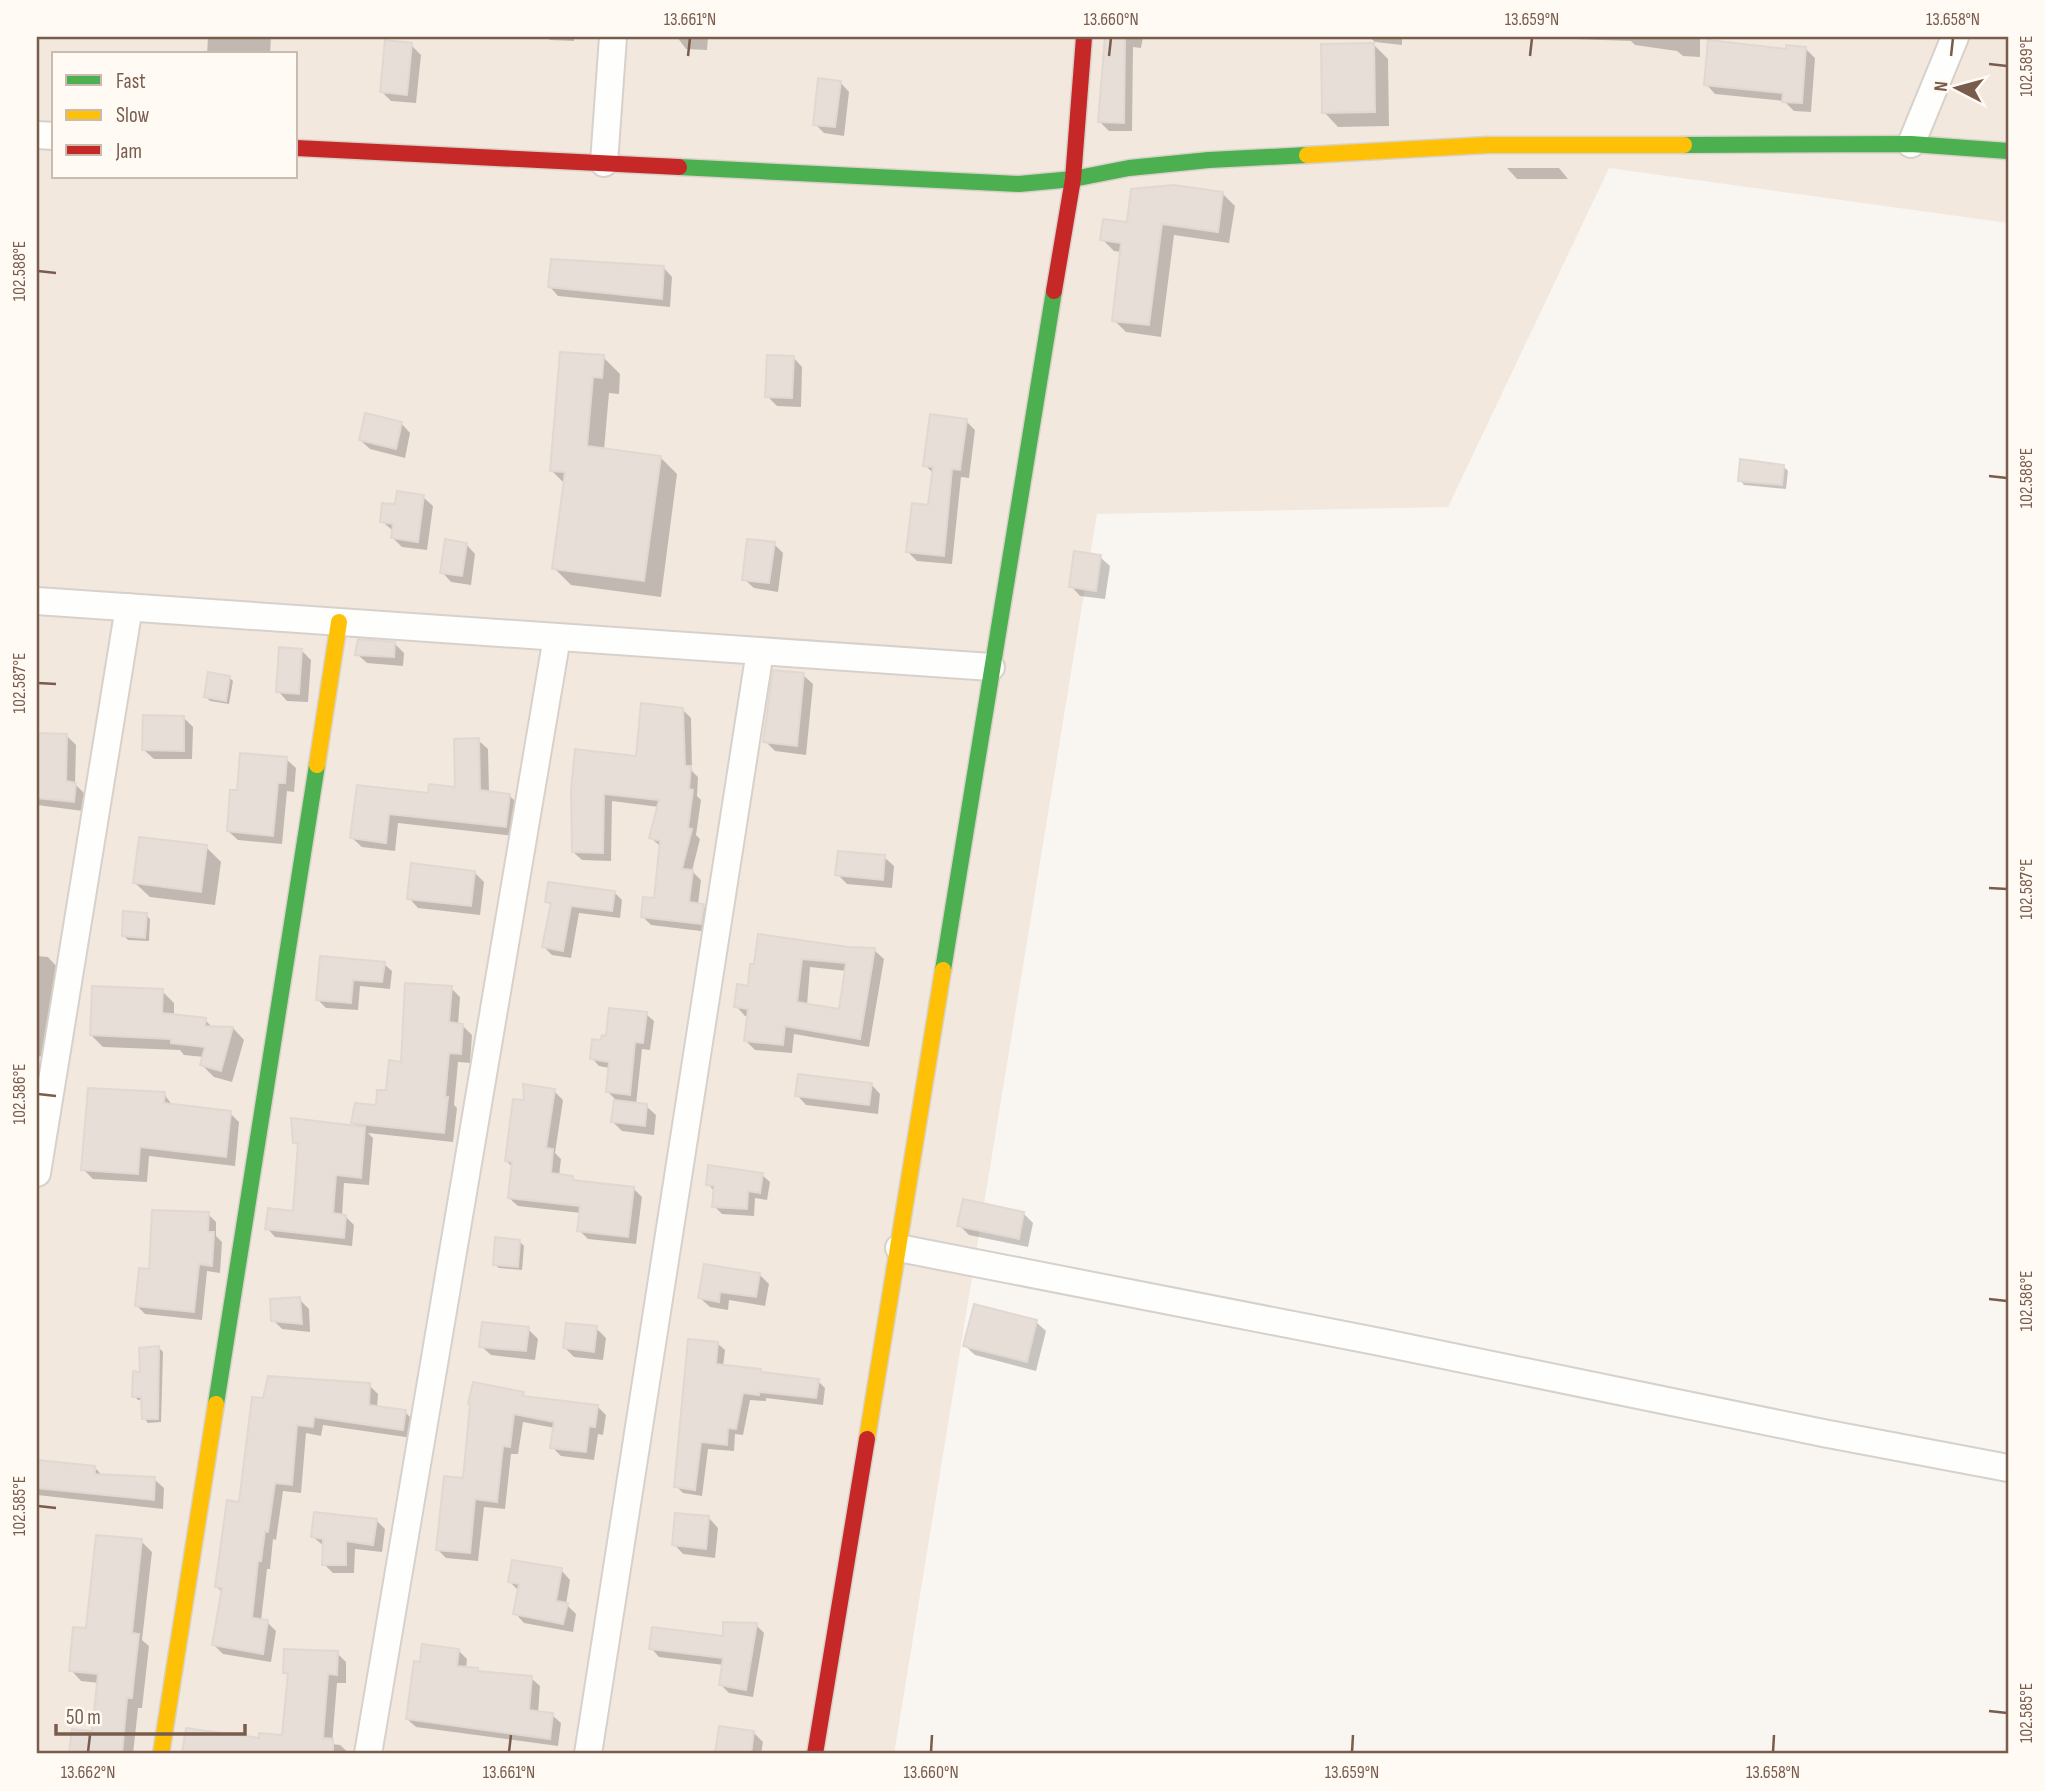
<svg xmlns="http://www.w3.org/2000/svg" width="2045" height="1791" font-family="'Sofia Sans Condensed',sans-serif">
<rect width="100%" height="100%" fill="#f9f5f0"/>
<!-- residential -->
<path fill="#f2e8de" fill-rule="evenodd" d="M37 37H2008V223L1609 168 1448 507 1097 514 894 1754H37ZM54 54H296V177H54Z"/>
<!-- shadow -->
<g fill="#0003" fill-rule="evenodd">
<polygon points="208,37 271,37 270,54 207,54"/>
<polygon points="547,37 574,37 574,41 550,40"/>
<polygon points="677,37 708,37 707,50 686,49"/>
<polygon points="1106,37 1143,37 1141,48 1133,47 1132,131 1109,131 1100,122"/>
<polygon points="1369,37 1402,37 1402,45 1375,42"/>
<polygon points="1519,37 1700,37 1700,57 1683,56 1677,51 1635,45 1631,41"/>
<polygon points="1373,44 1388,59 1389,126 1338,127 1324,112"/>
<polygon points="411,45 421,55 416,103 391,101 381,91"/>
<polygon points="1805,48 1815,58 1811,112 1794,111 1784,101 1715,94 1706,84 1788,50"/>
<polygon points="840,82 849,92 844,136 824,133 815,124"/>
<polygon points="1507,168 1559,168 1568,179 1517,179"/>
<polygon points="1223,194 1235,206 1229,243 1174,235 1161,337 1126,332 1114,320 1122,252 1114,251 1102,239 1128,224"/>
<polygon points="664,268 672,277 670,307 558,296 550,287"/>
<polygon points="561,353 603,357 620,374 619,394 609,393 604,450 660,457 677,474 661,597 571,585 554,568 565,484 552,471"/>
<polygon points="793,357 802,367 801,407 777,406 767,396"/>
<polygon points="966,421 975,430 969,478 961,477 952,564 917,561 908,552 930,507 934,474 925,465"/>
<polygon points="401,423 410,433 405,458 370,449 360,440"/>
<polygon points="1783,466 1788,471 1786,489 1744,485 1740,480"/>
<polygon points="423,497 433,506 427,550 402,547 393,538 393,531 382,521 397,506"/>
<polygon points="466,544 475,554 471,585 451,582 442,572"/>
<polygon points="774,544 783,553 778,592 754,588 744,579"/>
<polygon points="1100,557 1110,566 1105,599 1080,596 1071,586"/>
<polygon points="394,643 404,653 403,666 367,663 357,654"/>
<polygon points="301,650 311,660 308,702 287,701 278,691"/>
<polygon points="803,675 813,684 806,755 775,751 765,741"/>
<polygon points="229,677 233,681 229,704 210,701 206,697"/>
<polygon points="682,709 691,718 692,771 698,777 697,796 701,800 696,835 700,839 692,871 701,880 698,905 703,906 711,914 709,932 651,925 643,917 656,900 660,846 651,838 659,807 612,801 611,861 582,860 573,852 574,826"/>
<polygon points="183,717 193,727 192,759 154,759 144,750"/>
<polygon points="37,734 67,736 76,745 75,784 85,794 83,811 37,805"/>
<polygon points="478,740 488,749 489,793 509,795 519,805 515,836 398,823 395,851 362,847 352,838 358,787 430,795 457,789"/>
<polygon points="286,759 296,768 294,792 287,791 282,844 238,840 228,831 238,792"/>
<polygon points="206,847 221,862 215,905 150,897 135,883"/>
<polygon points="884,857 894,866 892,888 847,884 837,874"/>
<polygon points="474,872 484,882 480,915 418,908 409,898"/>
<polygon points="614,892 622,900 620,918 579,913 571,958 552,955 544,947 552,906 547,902"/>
<polygon points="146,915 150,919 149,941 128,940 124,936"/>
<path d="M760 936 874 950 884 959 869 1047 794 1034 792 1053 755 1050 746 1041 749 1016H745L736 1006 750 988ZM810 967 847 971 841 1011 807 1005Z"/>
<polygon points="37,956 48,957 57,967 47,1057 37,1056"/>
<polygon points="321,958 384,964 392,971 390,989 360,986 358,1010 326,1008 318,1000"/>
<polygon points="451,988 460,997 458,1025 462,1025 472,1035 470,1063 458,1062 454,1105 457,1108 453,1142 368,1133 373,1138 369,1185 344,1183 342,1216 345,1216 354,1225 352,1246 275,1237 267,1228 295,1213 300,1147 294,1142 358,1128 353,1123 377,1107"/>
<polygon points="162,991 174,1003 174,1016 205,1020 213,1028 233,1028 244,1040 232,1082 214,1077 202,1065 204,1057 184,1055 180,1050 103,1047 91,1035"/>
<polygon points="646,1014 654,1021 650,1050 642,1049 636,1105 646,1106 656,1115 654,1135 622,1131 613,1122 619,1103 608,1092 610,1068 599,1066 592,1058 608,1038"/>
<polygon points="871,1084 880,1094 878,1114 806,1105 797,1095"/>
<polygon points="554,1091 563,1100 555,1153 561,1159 559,1176 572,1178 576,1182 633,1188 642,1197 636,1244 588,1239 579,1230 581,1213 518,1206 509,1198 513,1167 506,1161"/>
<polygon points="164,1094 173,1106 230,1113 239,1122 235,1166 149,1156 147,1182 93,1179 83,1169"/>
<polygon points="762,1175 770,1182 767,1200 755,1198 754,1216 722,1214 714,1206 715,1192 708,1184"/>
<polygon points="208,1214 216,1222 216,1236 222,1242 220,1273 207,1271 202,1320 145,1314 137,1306 150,1271"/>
<polygon points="1024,1214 1033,1223 1028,1247 969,1235 959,1225"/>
<polygon points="520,1242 524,1246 522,1270 499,1268 494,1264"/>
<polygon points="759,1274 769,1284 765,1306 729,1300 728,1310 710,1307 700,1298"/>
<polygon points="299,1299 309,1309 310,1332 282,1329 273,1320"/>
<polygon points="1036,1322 1046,1331 1036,1371 975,1355 965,1346"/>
<polygon points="596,1328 606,1338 603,1360 574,1357 565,1348"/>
<polygon points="528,1329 538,1339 535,1360 491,1355 481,1346"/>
<polygon points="717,1343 725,1350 723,1367 818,1381 825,1388 823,1405 766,1398 766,1401 750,1400 743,1435 735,1434 734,1451 708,1449 702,1496 683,1493 676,1486"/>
<polygon points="159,1348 163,1352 161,1422 148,1423 144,1418 143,1400 138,1400 134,1396 142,1373"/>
<polygon points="369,1385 378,1394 377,1408 405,1412 414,1421 412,1438 323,1425 321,1436 306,1433 301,1493 283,1491 276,1540 273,1539 270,1569 267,1569 261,1621 267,1622 276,1631 271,1662 223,1654 214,1645 223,1593 217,1587 240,1504 265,1400"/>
<polygon points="523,1394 527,1398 597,1406 606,1415 603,1435 598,1434 594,1460 561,1456 552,1447 555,1428 523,1422 518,1454 511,1454 505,1509 484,1507 478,1561 446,1558 437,1549 464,1480"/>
<polygon points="37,1462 95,1468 103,1476 154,1479 164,1488 163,1509 37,1495"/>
<polygon points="709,1518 718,1528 715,1558 683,1554 674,1544"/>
<polygon points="376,1520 385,1529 382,1552 355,1549 354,1573 333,1573 324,1564 324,1546 313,1537"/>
<polygon points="141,1541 152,1552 142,1640 149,1646 142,1708 138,1708 133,1754 71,1754 73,1731 94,1733 99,1683 81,1681 71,1670 88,1630"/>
<polygon points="561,1570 570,1580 566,1604 576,1614 573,1632 524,1623 515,1613 519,1591 510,1582"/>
<polygon points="756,1625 764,1633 753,1697 729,1693 721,1685 724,1665 659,1657 651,1648 724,1638"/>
<polygon points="458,1650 467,1659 466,1669 478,1670 480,1673 531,1678 540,1686 538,1713 552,1715 561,1723 558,1746 416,1727 407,1719 422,1663"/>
<polygon points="337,1653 346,1662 346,1683 337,1683 332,1744 340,1745 350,1754 186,1754 188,1730 260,1740 284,1737 289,1676 285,1672"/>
<polygon points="720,1728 753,1732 763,1742 761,1754 717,1754"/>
</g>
<!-- building -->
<g fill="#e6ded7" stroke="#e2d8d2" stroke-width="2" fill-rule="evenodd">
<polygon points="1105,37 1125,37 1124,123 1098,122"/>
<polygon points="385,40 412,43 407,95 380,92"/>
<polygon points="1708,40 1786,49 1786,45 1806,47 1802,103 1782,102 1783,93 1704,85"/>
<polygon points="1374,43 1375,112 1322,113 1321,44"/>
<polygon points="818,78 841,81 835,127 813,125"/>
<polygon points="1174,185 1223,192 1218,232 1162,224 1149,325 1112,321 1121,243 1100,240 1103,219 1127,222 1131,189"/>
<polygon points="551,259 664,266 662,299 548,287"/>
<polygon points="560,352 604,355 602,378 593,377 587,446 661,456 644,581 552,569 565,472 550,471"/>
<polygon points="767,355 794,356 792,398 765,397"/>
<polygon points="365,413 402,422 396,449 359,440"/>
<polygon points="930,414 967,419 960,470 952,469 944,556 906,552 912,503 928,505 933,467 923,466"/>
<polygon points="1740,459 1784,465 1782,485 1738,481"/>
<polygon points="397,491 424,495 418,542 391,538 393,524 380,522 382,503 395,504"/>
<polygon points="445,539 467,543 462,576 440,573"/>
<polygon points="747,539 775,542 769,583 742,580"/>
<polygon points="1074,551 1101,555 1096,591 1069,587"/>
<polygon points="358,639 395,642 394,657 355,655"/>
<polygon points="279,647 302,649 299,694 276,692"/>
<polygon points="773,670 804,673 797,746 763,742"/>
<polygon points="208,672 230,676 226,701 204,697"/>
<polygon points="641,703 683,708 685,766 691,766 689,789 693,790 688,828 692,829 682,869 693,870 689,902 704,904 701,924 641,917 643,897 654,898 660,841 649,838 659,800 604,794 603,853 572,852 571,790 575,749 636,756"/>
<polygon points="143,715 184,716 184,751 142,750"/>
<polygon points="37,733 67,734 66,781 76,783 74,802 37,798"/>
<polygon points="479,738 480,790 510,794 506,827 389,814 386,843 350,838 357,785 428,793 429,784 455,787 454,739"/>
<polygon points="240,753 287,757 285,783 278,783 273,836 227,831 230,790 237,790"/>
<polygon points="139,837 207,845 201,892 133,883"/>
<polygon points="838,851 885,855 883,880 835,875"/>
<polygon points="411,863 475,871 471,906 407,899"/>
<polygon points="548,882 615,891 612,911 571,906 563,951 542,947 551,903 545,902"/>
<polygon points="123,911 147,913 145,938 122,936"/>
<path d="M758 934 848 947 875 948 860 1039 785 1026 783 1045 744 1041 748 1009 734 1007 737 984 748 986 750 964H754ZM802 959 846 963 839 1009 797 1002Z"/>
<polygon points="320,956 385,962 382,982 353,980 351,1003 316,1000"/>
<polygon points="405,983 452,986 449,1022 463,1024 461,1054 449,1053 445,1097 448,1097 444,1133 351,1123 355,1103 376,1105 377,1090 386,1090 389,1060 401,1062"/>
<polygon points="92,986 163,989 162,1013 206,1018 205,1026 233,1027 221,1071 200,1065 205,1047 171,1043 171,1039 90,1035"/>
<polygon points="609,1008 647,1012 643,1043 635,1042 630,1095 606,1092 609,1062 590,1059 592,1039 601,1040 602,1035 606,1036"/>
<polygon points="798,1074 872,1083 869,1105 795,1096"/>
<polygon points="523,1084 555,1089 546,1148 553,1149 551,1173 573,1176 573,1180 634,1187 628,1237 577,1231 580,1206 508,1198 512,1162 505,1161 513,1099 524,1100"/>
<polygon points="88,1088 165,1092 164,1103 231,1111 226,1157 140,1147 138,1174 81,1170"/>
<polygon points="614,1100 647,1104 645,1126 611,1122"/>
<polygon points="291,1118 365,1127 361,1178 336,1175 333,1213 346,1215 344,1238 265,1229 268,1208 293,1211 298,1143 293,1143"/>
<polygon points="708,1165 763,1173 760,1193 748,1191 747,1209 712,1207 714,1186 706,1185"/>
<polygon points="963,1199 1024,1212 1019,1239 957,1226"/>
<polygon points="152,1210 209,1212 208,1232 214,1232 212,1266 199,1264 194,1312 135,1306 139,1268 149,1269"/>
<polygon points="495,1237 520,1240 518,1267 493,1265"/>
<polygon points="704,1264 760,1273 756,1297 720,1292 719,1302 698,1298"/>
<polygon points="300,1297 302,1324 271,1321 270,1299"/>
<polygon points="974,1304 1037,1320 1027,1362 963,1346"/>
<polygon points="482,1322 529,1327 526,1351 479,1347"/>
<polygon points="566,1323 597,1326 594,1352 563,1348"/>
<polygon points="688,1339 718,1342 716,1364 761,1369 761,1372 819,1379 816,1398 759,1392 759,1395 743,1393 736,1429 728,1428 727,1445 701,1442 695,1490 674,1487"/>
<polygon points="159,1346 158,1419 142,1419 141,1397 132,1397 133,1371 140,1372 139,1348"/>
<polygon points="268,1376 370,1383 369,1405 406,1410 403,1430 314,1417 313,1427 297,1425 292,1485 275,1483 268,1532 265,1531 261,1561 258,1561 252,1618 268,1620 263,1654 212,1645 222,1588 215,1587 227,1500 239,1502 252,1397 263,1398"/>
<polygon points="473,1382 524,1392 523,1396 598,1405 595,1427 589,1426 586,1452 550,1448 554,1422 514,1414 510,1447 503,1446 497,1502 475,1499 470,1553 436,1550 444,1476 463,1478 470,1405 468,1404"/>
<polygon points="37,1460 95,1466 95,1474 155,1477 154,1500 37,1488"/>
<polygon points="314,1512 377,1519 373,1545 346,1541 346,1565 322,1565 323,1539 311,1537"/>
<polygon points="675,1513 709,1516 706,1549 672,1545"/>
<polygon points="96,1535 142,1539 132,1633 139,1634 134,1678 132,1698 127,1698 122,1754 69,1754 72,1729 92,1731 98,1674 69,1671 73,1627 86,1628"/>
<polygon points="512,1560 562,1568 556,1601 568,1603 563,1624 513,1614 519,1584 508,1582"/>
<polygon points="723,1622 757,1623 746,1690 719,1685 723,1658 649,1649 652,1627 723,1636"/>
<polygon points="422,1644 459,1649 457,1666 478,1668 478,1671 532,1676 529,1710 553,1713 550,1739 406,1719 414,1661 420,1662"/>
<polygon points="284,1649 338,1651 337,1675 328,1674 323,1738 333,1739 333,1754 182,1753 186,1728 259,1738 259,1733 282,1735 288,1673 283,1673"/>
<polygon points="719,1726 754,1731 751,1754 715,1754"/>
</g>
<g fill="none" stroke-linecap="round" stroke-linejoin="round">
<defs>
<g id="street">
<polyline points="37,135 54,136"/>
<polyline points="1911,144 1955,37"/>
<polyline points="604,163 613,37"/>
<polyline points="37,601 991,667"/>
<polyline points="37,1173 129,607"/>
<polyline points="899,1248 1380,1342 1823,1433 2008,1468"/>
<polyline points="368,1754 557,637"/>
<polyline points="588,1754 760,651"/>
</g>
<g id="fast">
<polyline points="1684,145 1911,144 2008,151"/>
<polyline points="679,167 1019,184 1073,179 1129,168 1209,160 1307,155"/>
<polyline points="943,970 1054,291"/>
<polyline points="216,1404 317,765"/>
</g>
<g id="slow">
<polyline points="1307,155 1488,145 1684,145"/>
<polyline points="317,765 339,622"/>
<polyline points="867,1439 943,970"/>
<polyline points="161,1754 216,1404"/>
</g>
<g id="jam">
<polyline points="296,148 679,167"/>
<polyline points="1054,291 1073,179 1084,37"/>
<polyline points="815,1754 867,1439"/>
</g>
</defs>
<!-- street casing -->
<use href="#street" stroke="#d7d1cb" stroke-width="30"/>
<!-- fast casing -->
<use href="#fast" stroke="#d9d2cb" stroke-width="19"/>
<!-- slow casing -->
<use href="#slow" stroke="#d9d2cb" stroke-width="19"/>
<!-- jam casing -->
<use href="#jam" stroke="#d9d2cb" stroke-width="19"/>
<!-- street -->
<use href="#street" stroke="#fefefd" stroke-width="26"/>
<!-- fast -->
<use href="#fast" stroke="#4caf50" stroke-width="16"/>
<!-- slow -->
<use href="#slow" stroke="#ffc107" stroke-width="16"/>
<!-- jam -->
<use href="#jam" stroke="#c62828" stroke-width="16"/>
</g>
<!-- ticks -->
<path fill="none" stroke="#7a5c4d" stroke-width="2.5" d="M688 56 690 38M1109 56 1111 38M1530 56 1532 38M1951 56 1953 38M1989 64 2007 66M38 271 56 273M1989 476 2007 478M38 683 56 684M1989 888 2007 889M38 1094 56 1096M1989 1299 2007 1301M38 1506 56 1508M1989 1711 2007 1713M88 1752 90 1735M509 1752 511 1735M931 1752 932 1735M1352 1752 1353 1735M1773 1752 1774 1735"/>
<!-- border -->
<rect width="2045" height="1791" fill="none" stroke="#fffaf3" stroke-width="77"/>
<!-- legend -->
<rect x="52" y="52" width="245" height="126" fill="#fffaf3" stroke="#cabbb1" stroke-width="2"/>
<rect x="66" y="75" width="35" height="10" fill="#4caf50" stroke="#cabbb1" stroke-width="2"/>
<text x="116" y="88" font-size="21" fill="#7a5c4d">Fast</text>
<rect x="66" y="110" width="35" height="10" fill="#ffc107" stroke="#cabbb1" stroke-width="2"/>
<text x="116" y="122" font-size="21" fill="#7a5c4d">Slow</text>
<rect x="66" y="145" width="35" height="10" fill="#c62828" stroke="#cabbb1" stroke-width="2"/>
<text x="116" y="158" font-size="21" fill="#7a5c4d">Jam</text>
<!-- north arrow -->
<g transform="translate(1957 88) rotate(276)" stroke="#fffaf3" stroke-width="5" paint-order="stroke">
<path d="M0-5L12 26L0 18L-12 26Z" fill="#7a5c4d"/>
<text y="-10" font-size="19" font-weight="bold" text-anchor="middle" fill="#7a5c4d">N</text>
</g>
<!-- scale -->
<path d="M56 1724v10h189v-10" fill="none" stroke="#7a5c4d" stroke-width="3.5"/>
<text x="66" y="1724" font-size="21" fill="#7a5c4d" stroke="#fffaf3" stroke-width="5" paint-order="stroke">50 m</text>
<rect x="38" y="38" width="1969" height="1714" fill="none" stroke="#7a5c4d" stroke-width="2.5"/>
<g font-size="18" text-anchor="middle" fill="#7a5c4d">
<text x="690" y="25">13.661°N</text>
<text x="1111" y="25">13.660°N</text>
<text x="1532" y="25">13.659°N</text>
<text x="1953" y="25">13.658°N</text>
<text transform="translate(2026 66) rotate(-90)" y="6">102.589°E</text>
<text transform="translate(19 271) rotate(-90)" y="6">102.588°E</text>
<text transform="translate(2026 478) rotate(-90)" y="6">102.588°E</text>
<text transform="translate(19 683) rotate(-90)" y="6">102.587°E</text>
<text transform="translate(2026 889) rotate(-90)" y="6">102.587°E</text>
<text transform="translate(19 1094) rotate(-90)" y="6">102.586°E</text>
<text transform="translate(2026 1301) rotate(-90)" y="6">102.586°E</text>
<text transform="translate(19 1506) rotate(-90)" y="6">102.585°E</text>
<text transform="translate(2026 1713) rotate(-90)" y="6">102.585°E</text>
<text x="88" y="1778">13.662°N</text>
<text x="509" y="1778">13.661°N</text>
<text x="931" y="1778">13.660°N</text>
<text x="1352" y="1778">13.659°N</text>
<text x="1773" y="1778">13.658°N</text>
</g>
</svg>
